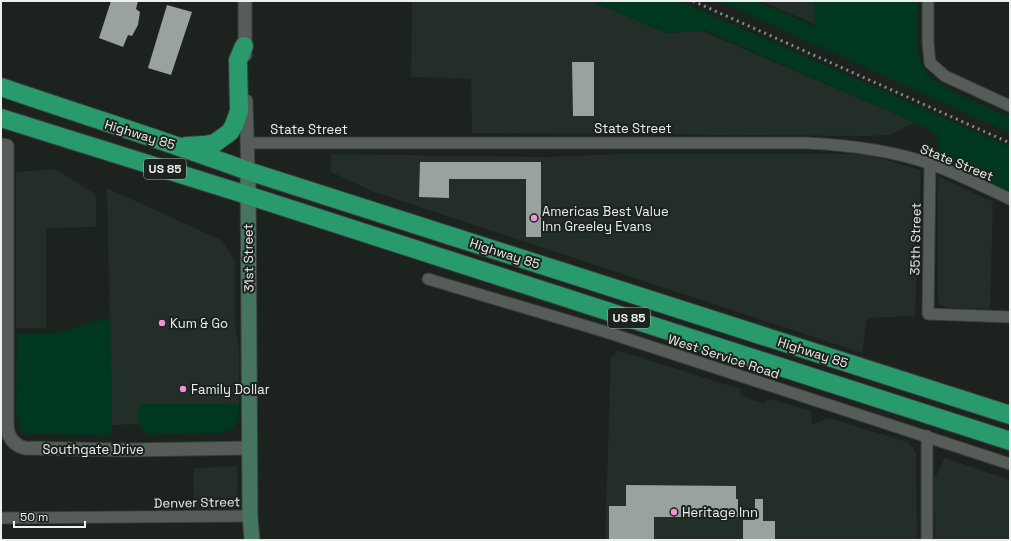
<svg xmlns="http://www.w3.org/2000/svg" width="1011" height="541" font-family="'Space Grotesk',sans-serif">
<rect width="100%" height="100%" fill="#1c221e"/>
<!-- built -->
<g fill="#222e27">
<polygon points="412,1 592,1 666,33 702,31 914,122 891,135 867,136 472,133 471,79 411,77"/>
<polygon points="761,1 815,1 817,25"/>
<polygon points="331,154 545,157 621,154 865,154 921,170 915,316 867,318 862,353 374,192 331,172"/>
<polygon points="55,169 95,194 96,202 96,227 46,228 46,328 16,328 16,172"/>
<polygon points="938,176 993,202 990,309 950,308 940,305 938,298"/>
<polygon points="107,188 221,240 235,260 235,322 239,350 239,404 140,404 139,424 112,425"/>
<polygon points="616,351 622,352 741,389 740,395 763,404 766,400 773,400 811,411 812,424 829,418 908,442 916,452 917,540 605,540 611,356 615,356"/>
<polygon points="945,458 1010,480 1010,540 935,540 934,479"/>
<polygon points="237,466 238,508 193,509 194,468"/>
</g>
<!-- green -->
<g fill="#00371f">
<polygon points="592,1 679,1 1010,147 1010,192 940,161 937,134 914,122 704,30 666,33"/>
<polygon points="719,1 757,1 815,27 814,1 918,1 918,49 921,62 927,74 934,81 965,98 1010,117 1010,133"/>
<polygon points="110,317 112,425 111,432 108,435 24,434 19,428 16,409 17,334 53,334"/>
<path d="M139 404H239L238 421 234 428 221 433 156 434 153 436C134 428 139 422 139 404Z"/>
</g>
<!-- building -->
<g fill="#9aa29d">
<polygon points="111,1 138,1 136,9 140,12 138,25 132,36 128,35 123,47 99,38"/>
<polygon points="167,5 192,12 171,75 148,68"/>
<polygon points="572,62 594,62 594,116 573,116"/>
<polygon points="420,162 541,162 541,237 526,237 526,179 449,179 449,198 419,197"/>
<polygon points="626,485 736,486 736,499 738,499 738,517 654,517 654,540 609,539 609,506 626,506"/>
<polygon points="755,499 763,499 763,521 775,521 775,540 743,540 743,520 755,520"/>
</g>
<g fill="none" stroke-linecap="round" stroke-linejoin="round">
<defs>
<g id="minor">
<polyline points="928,1 928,43 930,63 945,76 1010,106"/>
<path d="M247 143H807C848 145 891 150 931 164 958 174 984 187 1010 199"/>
<polyline points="930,164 928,314 1010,317"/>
<polyline points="428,279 606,332 1010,464"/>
<polyline points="1,518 250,516"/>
<polyline points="927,540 927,436"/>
</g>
<g id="tertiary">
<polyline points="245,55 245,1"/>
<polyline points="246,101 248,171"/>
<path d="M1 145 7 146V426C8 437 13 445 25 448L125 450 250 448"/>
</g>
<polyline id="secondary" points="248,171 250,516 252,540"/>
<g id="trunk">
<path d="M1 87C83 115 166 141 248 171L1010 415"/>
<polyline points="1,118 247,195 1010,441"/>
<polyline points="186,146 204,145 215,143 230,132 234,125 239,111 238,60 244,46"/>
</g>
</defs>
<!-- minor casing -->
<use href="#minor" stroke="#393d3b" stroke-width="13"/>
<!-- tertiary casing -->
<use href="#tertiary" stroke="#393d3b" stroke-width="15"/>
<!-- secondary casing -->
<use href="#secondary" stroke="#393d3b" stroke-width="17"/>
<!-- trunk casing -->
<use href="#trunk" stroke="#393d3b" stroke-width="20"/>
<!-- minor -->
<use href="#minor" stroke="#565d58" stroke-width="11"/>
<!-- tertiary -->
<use href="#tertiary" stroke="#565d58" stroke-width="13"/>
<!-- secondary -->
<use href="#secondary" stroke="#45745f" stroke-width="15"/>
<!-- trunk -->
<use href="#trunk" stroke="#289a6b" stroke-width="18"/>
<!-- rail -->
<polyline stroke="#848986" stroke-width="3" stroke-dasharray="2 4" stroke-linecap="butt" points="693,1 1010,143"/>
</g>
<!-- markers -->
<g fill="#f391d6" stroke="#1c221e" stroke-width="1.5">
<circle cx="534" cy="218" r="4"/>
<circle cx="162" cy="323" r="4"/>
<circle cx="183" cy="389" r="4"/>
<circle cx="674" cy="512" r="4"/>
</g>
<g text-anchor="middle" stroke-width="4" stroke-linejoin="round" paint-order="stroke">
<!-- shield labels -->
<g fill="#1c221e" stroke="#aeb2b0" stroke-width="1">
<rect x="144" y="159" width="42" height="20" rx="3"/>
<rect x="608" y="308" width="42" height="20" rx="3"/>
</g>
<g font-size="12" font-weight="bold" fill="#ecf0ee">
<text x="165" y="173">US 85</text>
<text x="629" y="322">US 85</text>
</g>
<!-- street labels -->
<g font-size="13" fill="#ecf0ee" stroke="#1c221e">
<text x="633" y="133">State Street</text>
<text x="309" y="134">State Street</text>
<text transform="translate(140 134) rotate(17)" y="5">Highway 85</text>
<text transform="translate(957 162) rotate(22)" y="5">State Street</text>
<text transform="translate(915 239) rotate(-89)" y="5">35th Street</text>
<text transform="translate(505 253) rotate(18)" y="5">Highway 85</text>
<text transform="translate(248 258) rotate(-91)" y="5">31st Street</text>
<text transform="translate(813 352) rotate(18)" y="5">Highway 85</text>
<text transform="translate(724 356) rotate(18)" y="5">West Service Road</text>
<text x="93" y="454">Southgate Drive</text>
<text transform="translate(197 502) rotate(-1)" y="5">Denver Street</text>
</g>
<!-- poi labels -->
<g font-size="13" fill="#ecf0ee" stroke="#1c221e" text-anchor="start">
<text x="542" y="216">Americas Best Value<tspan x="542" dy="15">Inn Greeley Evans</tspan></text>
<text x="170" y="328">Kum &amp; Go</text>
<text x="191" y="394">Family Dollar</text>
<text x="682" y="517">Heritage Inn</text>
</g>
</g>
<!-- border -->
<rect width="1011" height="541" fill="none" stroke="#ecf0ee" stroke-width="4"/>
<!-- scale -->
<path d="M14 521v6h71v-6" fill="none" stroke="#ecf0ee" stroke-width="2"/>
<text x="20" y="521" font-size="12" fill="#ecf0ee" stroke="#1c221e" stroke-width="3" paint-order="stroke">50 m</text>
</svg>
